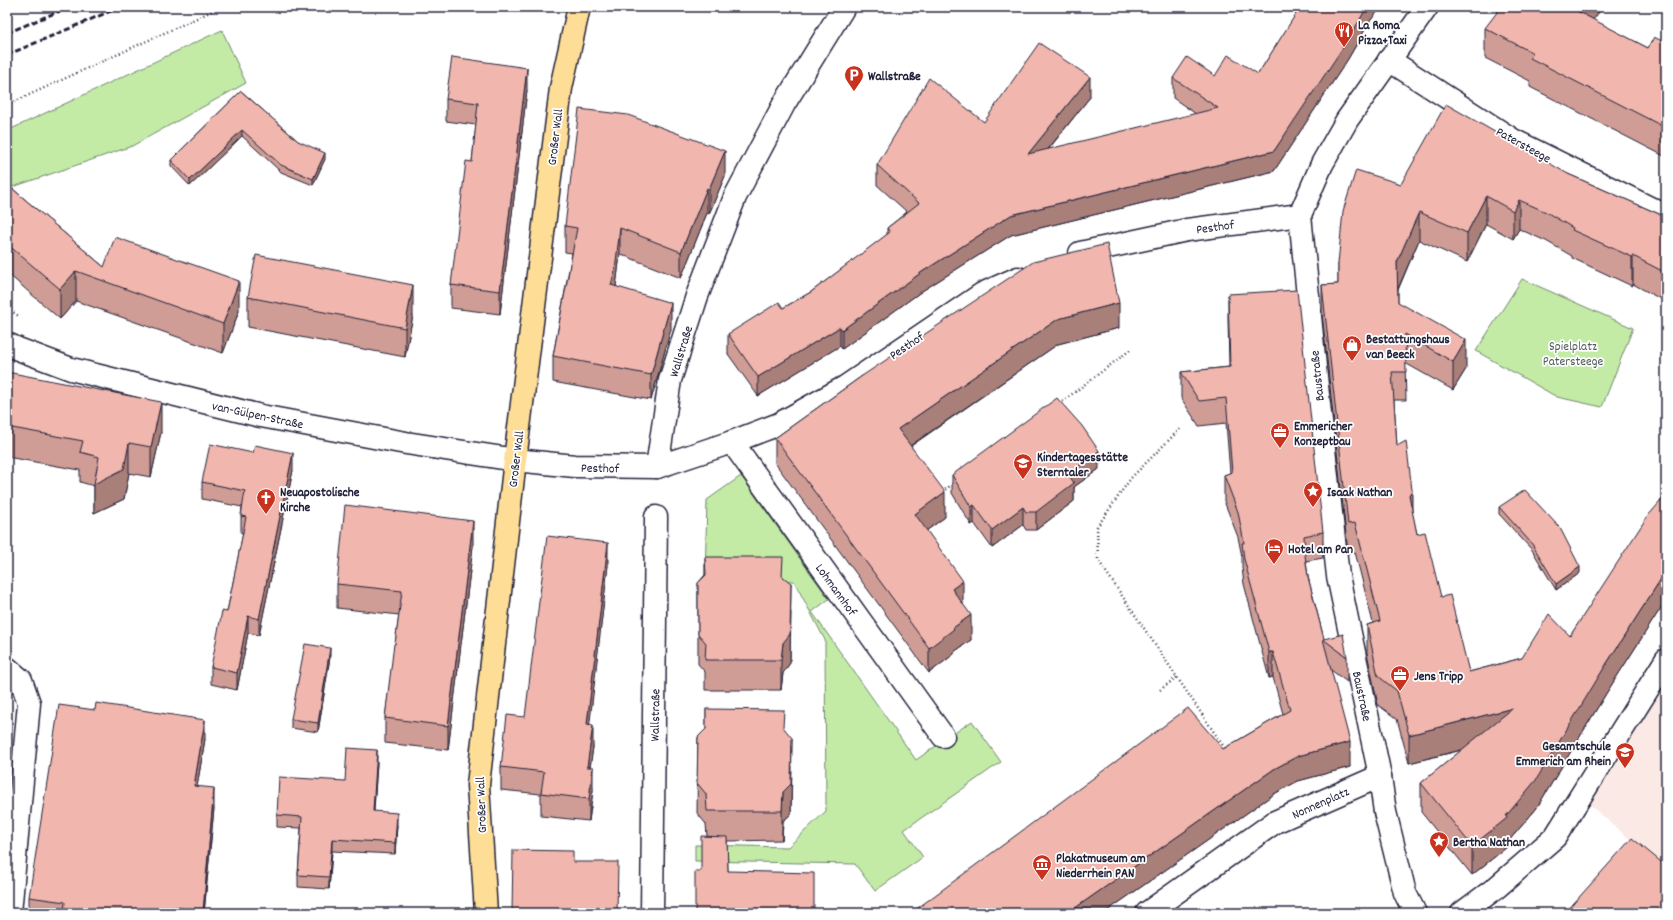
<svg xmlns="http://www.w3.org/2000/svg" width="1673" height="920" font-family="Dekko,sans-serif">
<rect width="100%" height="100%" fill="#fff"/>
<filter id="ink" filterUnits="userSpaceOnUse"><feTurbulence type="fractalNoise" baseFrequency=".025" numOctaves="2"/><feDisplacementMap in="SourceGraphic" scale="8" xChannelSelector="R" yChannelSelector="G"/><feConvolveMatrix kernelMatrix="1 2 1 2 8 2 1 2 1" color-interpolation-filters="sRGB"/></filter>
<g filter="url(#ink)">
<!-- built -->
<polygon fill="#fbe9e6" points="1666,643 1666,871 1573,790 1597,749"/>
<!-- green -->
<g fill="#c3eba6" stroke="#728670">
<polygon points="222,30 246,83 132,146 7,189 7,131"/>
<polygon points="1522,279 1633,328 1602,407 1557,397 1476,351"/>
<polygon points="741,476 829,599 812,612 916,760 972,721 1001,762 904,830 923,857 875,891 855,864 695,861 695,845 788,847 826,811 825,640 794,581 705,579 707,500"/>
</g>
<g fill="none" stroke-linecap="round" stroke-linejoin="round">
<defs>
<g id="minor">
<polyline points="1389,60 1513,140 1666,216"/>
<polyline points="1080,253 1187,230 1300,215"/>
<polyline points="7,344 18,349 71,369 261,416 406,443 515,460 575,466 657,467 732,442 779,424 845,387 982,294 1018,278"/>
<polyline points="732,442 943,736"/>
<polyline points="657,467 670,380 697,296 735,197 784,104 844,7"/>
<polyline points="7,668 21,680 29,703 10,913"/>
<polyline points="652,913 656,517"/>
<polyline points="1147,913 1275,822 1380,776"/>
<polyline points="1415,913 1405,893 1385,812 1380,776 1338,576 1316,377 1300,215 1322,164 1347,120 1427,7"/>
<polyline points="1462,913 1497,887 1555,837 1666,660"/>
</g>
<polyline id="major" points="486,913 478,785 515,460 561,88 579,7"/>
</defs>
<!-- minor casing -->
<use href="#minor" stroke="#22223b" stroke-width="25"/>
<!-- major casing -->
<use href="#major" stroke="#22223b" stroke-width="25"/>
<!-- path -->
<g stroke="#22223b" stroke-width="2.5" stroke-dasharray="1 3" stroke-linecap="butt">
<polyline points="7,105 221,7"/>
<polyline points="7,308 20,317"/>
<polyline points="1059,404 1130,350"/>
<polyline points="1180,429 1131,478 1097,527 1098,560 1226,750"/>
<polyline points="942,492 954,483"/>
<polyline points="1160,690 1177,677"/>
</g>
<!-- minor -->
<use href="#minor" stroke="#fff" stroke-width="22"/>
<!-- major -->
<use href="#major" stroke="#fedd96" stroke-width="22"/>
<!-- rail -->
<g stroke="#22223b" stroke-width="3" stroke-dasharray="6 3" stroke-linecap="butt">
<polyline points="7,8 10,7"/>
<polyline points="7,33 69,7"/>
<polyline points="7,55 120,7"/>
</g>
</g>
<!-- wall -->
<g fill="#cf9d95" stroke="#22223b">
<polygon points="1296,7 1381,7 1370,21 1348,59 1274,171 1011,235 922,291 842,349 840,346 758,396 728,354 728,334 783,308 811,292 887,235 887,228 907,212 877,185 877,165 984,122 1090,97 1048,150 1196,114 1173,98 1173,78 1215,76 1258,74 1296,15"/>
<polygon points="1593,20 1648,48 1666,43 1666,157 1530,87 1530,81 1485,58 1485,28"/>
<polygon points="527,90 500,314 451,308 451,285 472,162 476,125 446,121 446,99"/>
<polygon points="241,91 298,141 325,159 313,185 281,172 242,136 190,186 171,166 171,160"/>
<polygon points="1568,174 1666,217 1666,302 1633,284 1632,286 1572,258 1572,256 1546,241 1519,229 1513,239 1486,224 1467,262 1419,240 1398,290 1398,302 1466,369 1453,390 1405,363 1406,400 1394,400 1397,446 1417,534 1469,672 1522,658 1570,636 1666,495 1666,600 1607,692 1536,809 1507,843 1507,847 1472,875 1421,812 1421,783 1462,750 1409,763 1397,719 1378,705 1367,653 1367,625 1373,623 1355,552 1348,553 1322,313 1322,285 1338,284 1338,264 1401,184"/>
<polygon points="725,176 709,214 707,213 681,278 620,254 616,286 671,329 651,400 553,382 553,356 572,253 565,252 565,226"/>
<polygon points="7,184 104,267 239,311 223,353 76,301 60,319 7,273"/>
<polygon points="1228,294 1323,532 1323,558 1306,561 1308,577 1324,639 1347,657 1347,682 1331,670 1350,767 1298,781 1274,794 1104,913 911,913 1223,749 1283,714 1273,677 1269,678 1244,584 1242,568 1242,557 1238,537 1224,501 1224,475 1230,473 1226,423 1199,426 1181,398 1181,372 1229,367 1228,320"/>
<polygon points="248,297 413,315 405,357 248,327"/>
<polygon points="1119,328 1058,344 911,446 945,517 926,531 963,604 971,640 954,652 954,654 929,673 775,463 775,438 862,376"/>
<polygon points="7,372 161,432 151,477 129,473 124,499 94,513 94,486 80,482 80,470 7,457"/>
<polygon points="1099,469 1074,487 1074,501 1036,530 1026,530 1023,525 992,548 974,523 971,525 952,493 952,475"/>
<polygon points="293,470 259,635 248,633 237,690 211,684 211,667 227,612 243,533 241,533 241,516 242,507 202,499 202,482"/>
<polygon points="1499,507 1580,573 1556,590 1532,550 1499,514"/>
<polygon points="473,546 448,750 385,743 385,718 399,615 337,608 337,584"/>
<polygon points="705,557 783,576 791,613 790,663 783,673 781,690 705,690 705,672 698,664 698,583 705,575"/>
<polygon points="608,565 589,725 593,747 590,767 593,790 589,821 541,816 541,794 501,790 501,767 525,717"/>
<polygon points="330,657 318,732 291,728 291,719"/>
<polygon points="706,709 784,728 792,767 791,814 783,821 782,840 727,841 728,871 814,913 695,913 707,836 706,824 697,813 698,737 706,730"/>
<polygon points="205,739 197,786 214,808 204,913 29,913 29,897"/>
<polygon points="377,762 374,811 397,825 395,854 332,851 329,889 298,887 298,875 301,828 277,827 277,815 345,781"/>
</g>
<!-- shaded-wall -->
<g fill="#a97f79" stroke="#22223b">
<polygon points="1367,7 1381,7 1370,21 1348,59 1274,171 1011,235 922,291 842,349 842,330 922,272 1011,215 1274,151"/>
<polygon points="1580,7 1603,7 1577,41 1577,11"/>
<polygon points="527,68 527,90 500,314 500,291"/>
<polygon points="1090,77 1090,97 1028,174 1028,154"/>
<polygon points="242,130 242,136 190,186 190,180"/>
<polygon points="725,151 725,176 709,214 709,189"/>
<polygon points="325,153 325,159 313,185 313,179"/>
<polygon points="707,188 707,213 681,278 681,252"/>
<polygon points="1486,196 1486,224 1467,262 1467,233"/>
<polygon points="1519,200 1519,229 1513,239 1513,211"/>
<polygon points="1419,212 1419,240 1397,291 1397,262"/>
<polygon points="620,228 620,254 615,295 611,285"/>
<polygon points="1633,256 1633,284 1632,286 1632,257"/>
<polygon points="76,271 76,301 60,319 60,289"/>
<polygon points="239,281 239,311 223,353 223,324"/>
<polygon points="413,285 413,315 405,357 405,328"/>
<polygon points="671,303 671,329 651,400 651,375"/>
<polygon points="1119,303 1119,328 1058,344 898,454 898,429 1058,319"/>
<polygon points="840,327 840,346 758,396 758,377"/>
<polygon points="1466,340 1466,369 1453,390 1453,362"/>
<polygon points="161,402 161,432 151,477 151,447"/>
<polygon points="129,443 129,473 124,499 94,513 94,484"/>
<polygon points="1099,451 1099,469 1074,487 1074,501 1036,530 1036,512 1068,474"/>
<polygon points="293,453 293,470 259,635 259,619"/>
<polygon points="1412,490 1412,518 1409,495"/>
<polygon points="945,492 945,517 915,539 915,514"/>
<polygon points="974,505 974,523 971,525 971,507"/>
<polygon points="1023,507 1023,525 992,548 992,530"/>
<polygon points="473,521 473,546 448,750 448,726"/>
<polygon points="608,543 608,565 587,747 587,724"/>
<polygon points="1580,567 1580,573 1556,590 1556,584"/>
<polygon points="1666,571 1666,600 1607,692 1536,809 1507,843 1507,847 1472,875 1472,846 1506,816 1607,663"/>
<polygon points="963,581 963,605 952,589"/>
<polygon points="791,583 790,663 783,673 781,690 781,660 783,643"/>
<polygon points="971,615 971,640 954,652 954,654 929,673 929,648 953,628"/>
<polygon points="248,616 248,633 237,690 237,673"/>
<polygon points="330,648 330,657 318,732 318,723"/>
<polygon points="1269,652 1273,652 1273,677 1269,678"/>
<polygon points="1513,708 1513,737 1409,763 1409,735"/>
<polygon points="205,720 205,739 194,805 194,786"/>
<polygon points="593,725 593,747 587,789 587,767"/>
<polygon points="792,738 791,814 783,821 782,840 782,811 783,792"/>
<polygon points="1350,742 1350,767 1298,781 1274,794 1104,913 1068,913 1274,769 1298,756"/>
<polygon points="377,750 377,762 373,823 373,811"/>
<polygon points="593,767 593,790 589,821 589,799"/>
<polygon points="214,788 214,808 204,913 203,913"/>
<polygon points="397,813 397,825 395,854 395,843"/>
<polygon points="332,839 332,851 329,889 329,877"/>
</g>
<!-- building -->
<g fill="#f1b6ad" stroke="#22223b">
<polygon points="1297,7 1367,7 1348,40 1274,151 1011,215 922,272 842,330 840,327 758,377 728,334 779,302 783,308 811,292 890,232 887,228 919,203 877,165 929,78 984,122 1039,43 1090,77 1028,154 1218,108 1173,78 1187,57 1215,76 1228,55 1258,74 1299,9"/>
<polygon points="1501,7 1580,7 1577,11 1648,48 1654,37 1666,43 1666,128 1530,58 1533,53 1485,28"/>
<polygon points="452,57 527,68 500,291 451,285 466,161 472,162 478,103 446,99"/>
<polygon points="241,91 298,141 325,153 313,179 281,165 242,130 190,180 171,160"/>
<polygon points="1446,104 1568,174 1666,217 1666,273 1633,256 1632,257 1572,230 1573,228 1546,212 1519,200 1513,211 1486,196 1467,233 1419,212 1397,262 1398,302 1466,340 1453,362 1405,334 1406,372 1392,372 1397,446 1406,441 1412,490 1409,495 1417,534 1425,532 1441,597 1450,595 1469,672 1522,658 1549,614 1570,636 1647,517 1666,495 1666,571 1607,663 1536,780 1506,816 1507,818 1472,846 1421,783 1513,708 1409,735 1397,691 1378,676 1367,625 1380,621 1355,523 1348,524 1322,285 1338,284 1338,264 1343,211 1356,170 1401,184"/>
<polygon points="579,109 628,115 725,151 709,189 707,188 681,252 620,228 615,270 611,285 671,303 651,375 553,356 577,228 565,226"/>
<polygon points="7,184 104,267 115,237 239,281 223,324 76,271 60,289 7,244"/>
<polygon points="1107,244 1119,303 1058,319 898,429 945,492 915,514 963,581 952,589 971,615 953,628 954,629 929,648 775,438 862,376 1033,262"/>
<polygon points="256,255 413,285 405,328 248,297"/>
<polygon points="1297,290 1323,532 1304,536 1305,555 1308,577 1324,639 1343,634 1347,657 1323,639 1350,742 1298,756 1274,769 1068,913 911,913 1188,708 1223,749 1290,710 1273,652 1269,652 1244,559 1242,543 1244,543 1238,512 1224,475 1232,472 1226,398 1199,401 1181,372 1230,367 1228,294"/>
<polygon points="7,372 161,402 151,447 129,443 124,469 94,484 99,457 80,452 83,441 7,427"/>
<polygon points="1057,398 1082,426 1099,451 1068,474 1074,483 1036,512 1026,512 1023,507 992,530 974,505 971,507 952,475"/>
<polygon points="210,444 253,453 255,445 293,453 259,619 248,616 237,673 211,667 222,611 227,612 246,517 241,516 245,491 202,482"/>
<polygon points="1525,490 1560,528 1580,567 1556,584 1532,544 1499,507"/>
<polygon points="345,505 473,521 448,726 385,718 394,644 395,644 402,591 337,584"/>
<polygon points="547,536 608,543 587,724 593,725 587,767 593,767 589,799 541,793 544,772 501,767 507,715 525,717"/>
<polygon points="705,557 783,557 782,576 791,583 790,634 783,643 781,660 705,660 706,643 698,634 698,583 706,575"/>
<polygon points="305,644 330,648 318,723 291,719"/>
<polygon points="96,703 205,720 194,786 214,788 203,911 175,907 174,913 64,913 65,902 29,897 59,705 95,710"/>
<polygon points="706,709 784,710 783,727 792,738 791,784 783,792 782,811 707,811 706,794 697,783 698,737 706,729"/>
<polygon points="347,748 377,750 373,811 397,813 395,843 332,839 329,877 298,875 302,817 277,815 279,777 345,781"/>
<polygon points="701,836 727,837 728,871 814,873 814,913 695,913 695,871 701,871"/>
<polygon points="1632,838 1666,866 1666,913 1565,913"/>
<polygon points="513,850 573,851 573,862 618,862 617,913 512,913"/>
</g>
</g>
<!-- icons -->
<defs>
<symbol id="restaurant-pin" viewBox="-11 -11 22 30"><path d="M0 17L-7.5 6A9.5 9.5 0 1 1 7.5 6Z" fill="#c8321e" stroke="#fff"/><path d="M-5-6h1v4h1v-4h1v4h1v-4h1v5L-1.5 .5V6h-2V.5L-5-1ZM5-6V6H3V1.5H1.5Q1.5-4 5-6Z" fill="#fff"/></symbol>
<symbol id="parking-pin" viewBox="-11 -11 22 30"><path d="M0 17L-7.5 6A9.5 9.5 0 1 1 7.5 6Z" fill="#c8321e" stroke="#fff"/><path d="M-3.5-5.5H1a3.5 3.5 0 0 1 0 7H-1V5.5H-3.5ZM-1-3.4V-.6H.8a1.4 1.4 0 0 0 0-2.8Z" fill="#fff"/></symbol>
<symbol id="shop-pin" viewBox="-11 -11 22 30"><path d="M0 17L-7.5 6A9.5 9.5 0 1 1 7.5 6Z" fill="#c8321e" stroke="#fff"/><path d="M-5-2.5h2.3a2.7 3.5 0 0 1 5.4 0H5L5.5 6h-11ZM-1.5-2.5h3a1.5 2.3 0 0 0-3 0Z" fill="#fff"/></symbol>
<symbol id="office-pin" viewBox="-11 -11 22 30"><path d="M0 17L-7.5 6A9.5 9.5 0 1 1 7.5 6Z" fill="#c8321e" stroke="#fff"/><path d="M-6-3h4V-5.5h4V-3h4V5H-6ZM-1-4.5V-3h2v-1.5ZM-6 0V1H6V0Z" fill="#fff"/></symbol>
<symbol id="school-pin" viewBox="-11 -11 22 30"><path d="M0 17L-7.5 6A9.5 9.5 0 1 1 7.5 6Z" fill="#c8321e" stroke="#fff"/><path d="M0-5L7-2L0 1L-7-2ZM-4 1L0 2.5L4 1V4Q0 6-4 4Z" fill="#fff"/></symbol>
<symbol id="sight-pin" viewBox="-11 -11 22 30"><path d="M0 17L-7.5 6A9.5 9.5 0 1 1 7.5 6Z" fill="#c8321e" stroke="#fff"/><path d="M0-6L1.8-2.2L6-1.7L2.9 1.2L3.7 5.4L0 3.3L-3.7 5.4L-2.9 1.2L-6-1.7L-1.8-2.2Z" fill="#fff"/></symbol>
<symbol id="church-pin" viewBox="-11 -11 22 30"><path d="M0 17L-7.5 6A9.5 9.5 0 1 1 7.5 6Z" fill="#c8321e" stroke="#fff"/><path d="M-1.2-6h2.4v3.5h3.3v2.4h-3.3V6h-2.4V-.1h-3.3v-2.4h3.3Z" fill="#fff"/></symbol>
<symbol id="hotel-pin" viewBox="-11 -11 22 30"><path d="M0 17L-7.5 6A9.5 9.5 0 1 1 7.5 6Z" fill="#c8321e" stroke="#fff"/><path d="M-6-4.5h1.5V1H6V5H4.5V3h-9V5H-6ZM-4 0a1.8 1.8 0 1 1 3.6 0ZM.5 0V-2.5h3Q6-2.5 6 0Z" fill="#fff"/></symbol>
<symbol id="museum-pin" viewBox="-11 -11 22 30"><path d="M0 17L-7.5 6A9.5 9.5 0 1 1 7.5 6Z" fill="#c8321e" stroke="#fff"/><path d="M0-6L6-3V-2H-6V-3ZM-5-1h2V3h-2ZM-1-1h2V3h-2ZM3-1h2V3H3ZM-6 4H6V6H-6Z" fill="#fff"/></symbol>
</defs>
<g fill-rule="evenodd">
<use href="#restaurant-pin" x="1333" y="20" width="22" height="30"/>
<use href="#parking-pin" x="843" y="64" width="22" height="30"/>
<use href="#shop-pin" x="1341" y="334" width="22" height="30"/>
<use href="#office-pin" x="1269" y="421" width="22" height="30"/>
<use href="#school-pin" x="1012" y="452" width="22" height="30"/>
<use href="#sight-pin" x="1302" y="480" width="22" height="30"/>
<use href="#church-pin" x="255" y="487" width="22" height="30"/>
<use href="#hotel-pin" x="1263" y="537" width="22" height="30"/>
<use href="#office-pin" x="1389" y="664" width="22" height="30"/>
<use href="#school-pin" x="1614" y="741" width="22" height="30"/>
<use href="#sight-pin" x="1428" y="830" width="22" height="30"/>
<use href="#museum-pin" x="1031" y="853" width="22" height="30"/>
</g>
<g text-anchor="middle" stroke-width="3.5" stroke-linejoin="round" paint-order="stroke">
<!-- poi labels -->
<g font-size="13" font-weight="bold" fill="#22223b" stroke="#fff" text-anchor="start">
<text x="1358" y="29">La Roma<tspan x="1358" dy="15">Pizza+Taxi</tspan></text>
<text x="868" y="80">Wallstraße</text>
<text x="1366" y="343">Bestattungshaus<tspan x="1366" dy="15">van Beeck</tspan></text>
<text x="1294" y="430">Emmericher<tspan x="1294" dy="15">Konzeptbau</tspan></text>
<text x="1037" y="461">Kindertagesstätte<tspan x="1037" dy="15">Sterntaler</tspan></text>
<text x="280" y="496">Neuapostolische<tspan x="280" dy="15">Kirche</tspan></text>
<text x="1327" y="496">Isaak Nathan</text>
<text x="1288" y="553">Hotel am Pan</text>
<text x="1414" y="680">Jens Tripp</text>
<text x="1611" y="750" text-anchor="end">Gesamtschule<tspan x="1611" dy="15">Emmerich am Rhein</tspan></text>
<text x="1453" y="846">Bertha Nathan</text>
<text x="1056" y="862">Plakatmuseum am<tspan x="1056" dy="15">Niederrhein PAN</tspan></text>
</g>
<!-- street labels -->
<g font-size="13" fill="#22223b" stroke="#fff">
<text transform="translate(554 137) rotate(-83)" y="5">Großer Wall</text>
<text transform="translate(1524 144) rotate(29)" y="5">Patersteege</text>
<text transform="translate(1215 226) rotate(-8)" y="5">Pesthof</text>
<text transform="translate(906 345) rotate(-34)" y="5">Pesthof</text>
<text transform="translate(680 351) rotate(-73)" y="5">Wallstraße</text>
<text transform="translate(1316 376) rotate(-96)" y="5">Baustraße</text>
<text transform="translate(258 414) rotate(12)" y="5">van-Gülpen-Straße</text>
<text transform="translate(515 459) rotate(-83)" y="5">Großer Wall</text>
<text transform="translate(600 467) rotate(1)" y="5">Pesthof</text>
<text transform="translate(837 589) rotate(54)" y="5">Lohmannhof</text>
<text transform="translate(1363 696) rotate(78)" y="5">Baustraße</text>
<text transform="translate(654 715) rotate(-89)" y="5">Wallstraße</text>
<text transform="translate(1320 802) rotate(-24)" y="5">Nonnenplatz</text>
<text transform="translate(480 805) rotate(-92)" y="5">Großer Wall</text>
</g>
<!-- park labels -->
<g font-size="13" fill="#525e5b" stroke="#fff">
<text x="1573" y="350">Spielplatz<tspan x="1573" dy="15">Patersteege</tspan></text>
</g>
</g>
<!-- margin -->
<rect width="1673" height="920" fill="none" stroke="#fff" stroke-width="24"/>
<rect x="12" y="12" width="1649" height="896" fill="none" stroke="#22223b" stroke-width="1.5" filter="url(#ink)"/>
</svg>
